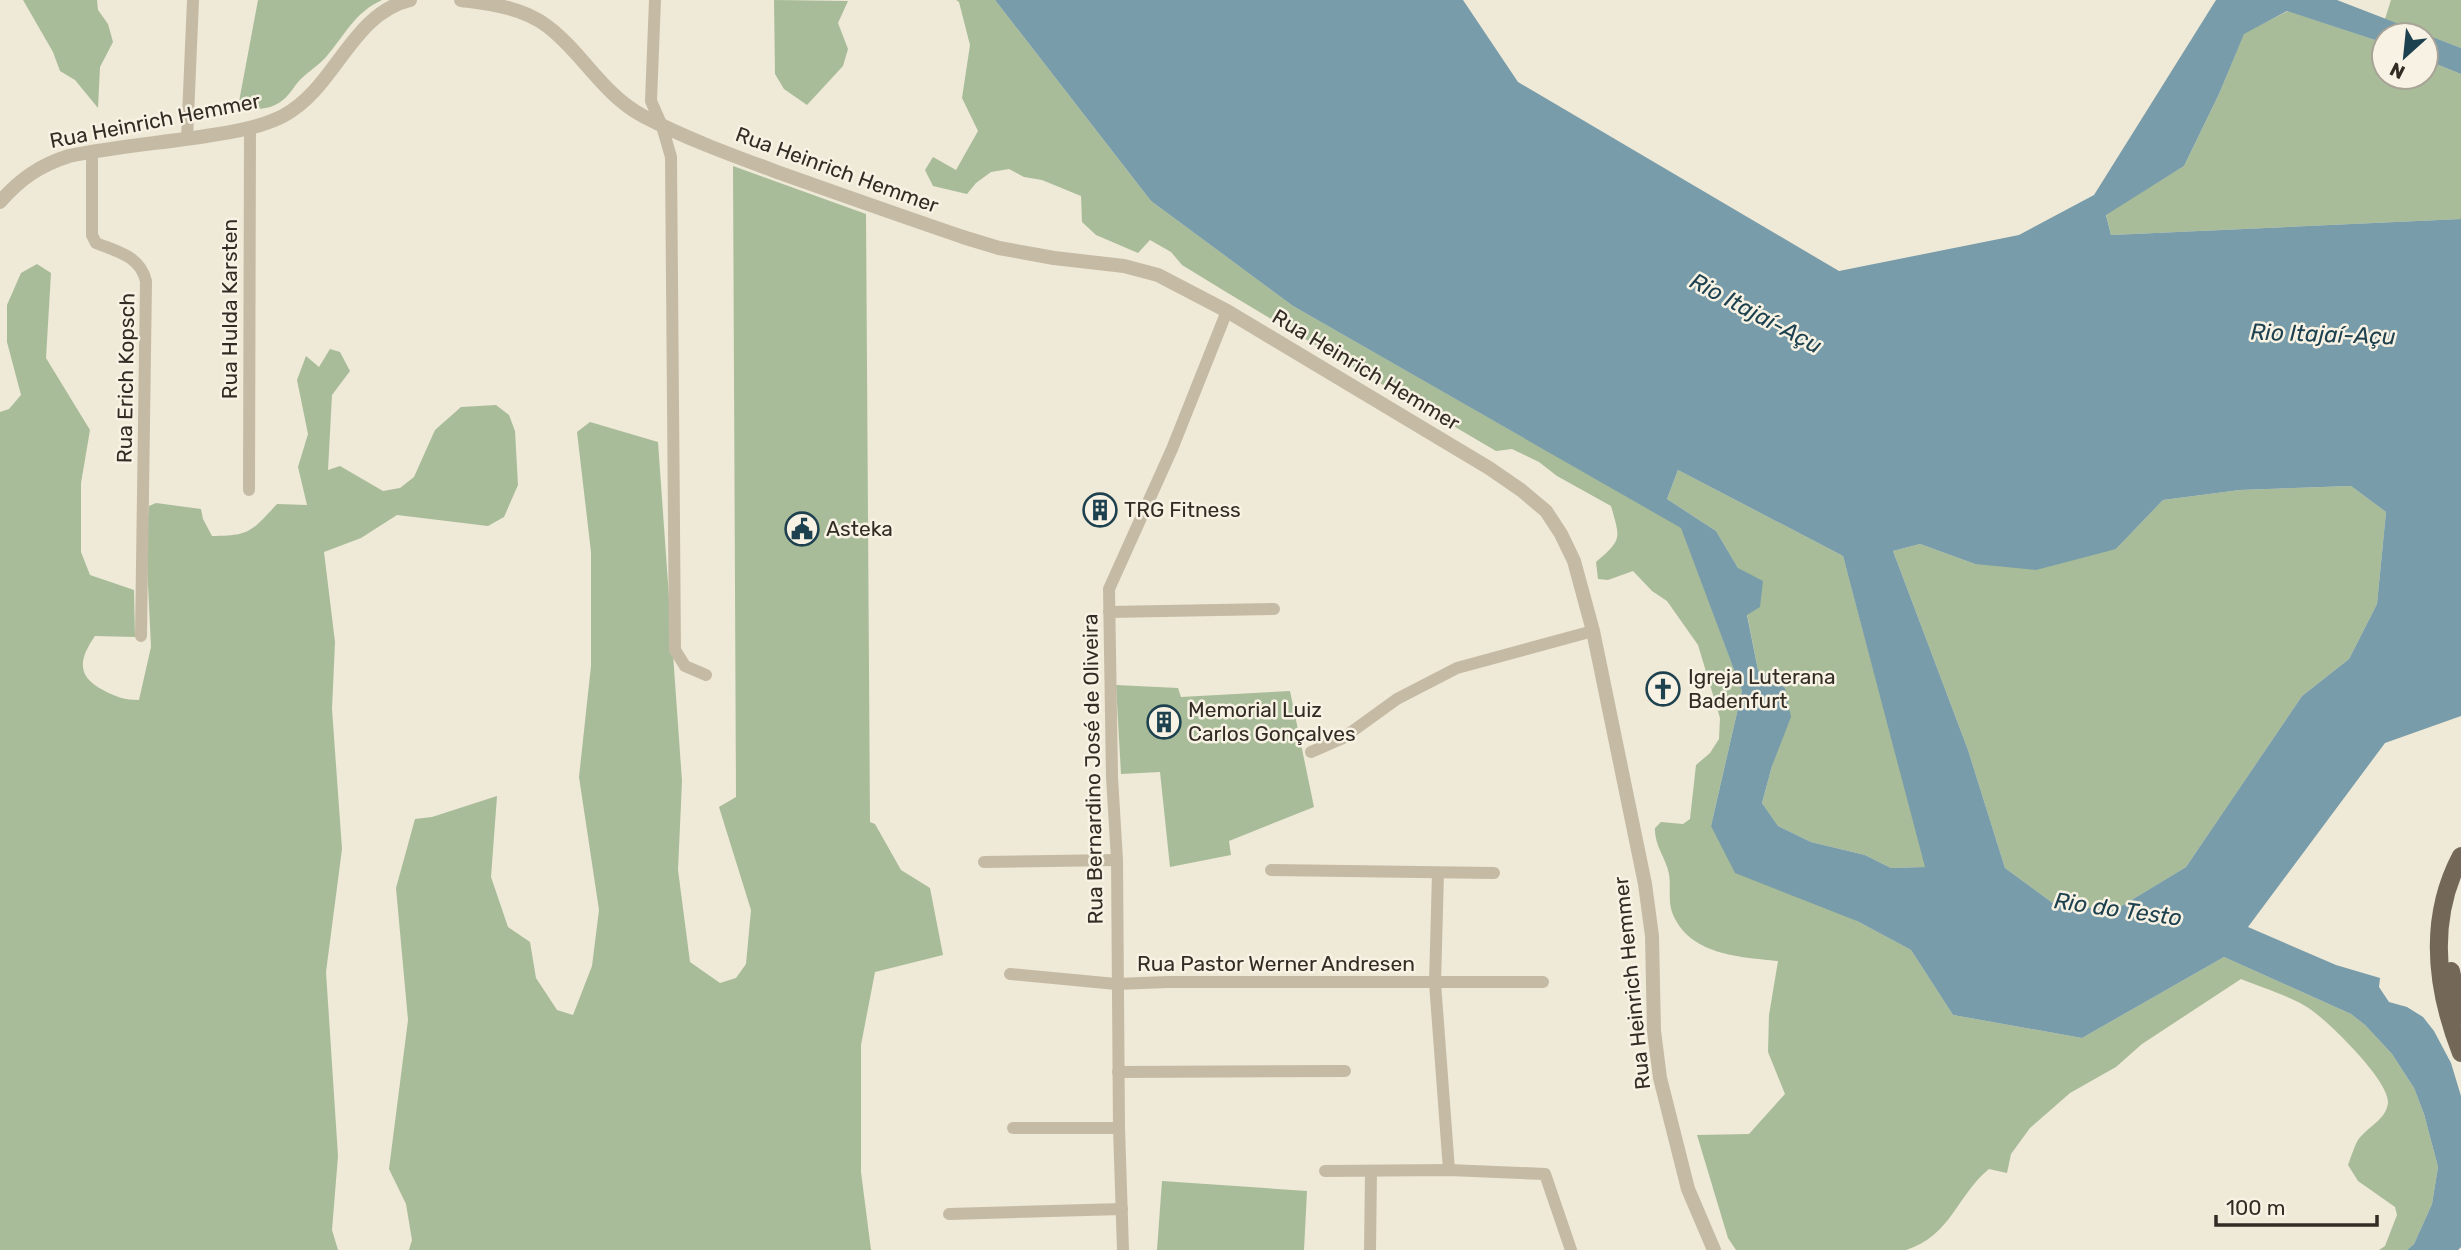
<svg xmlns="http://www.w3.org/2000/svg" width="2461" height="1250" font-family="Rubik,sans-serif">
<rect width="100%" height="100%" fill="#efe9d7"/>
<!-- green -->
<g fill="#a8bc99">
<polygon points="23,0 97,0 98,10 108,24 113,42 100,67 98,108 75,80 60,71 53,52"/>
<path d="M258 0H382C355 12 345 35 326 57 318 66 306 73 298 82 291 91 286 100 275 105 264 111 250 108 238 107Z"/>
<polygon points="774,0 848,1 838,23 848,49 843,66 807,105 784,89 775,74"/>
<path d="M956 0H995L1151 201 1293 306 1682 528 1742 691 1711 826 1857 921 1911 950 1953 1015 2082 1038 2224 957 2351 1014 2365 1025 2392 1054 2414 1088 2424 1114 2438 1167 2432 1204 2414 1244 2407 1250H2379L2385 1246 2397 1215 2395 1207 2358 1181 2348 1165C2351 1157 2354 1147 2358 1140 2367 1127 2386 1120 2388 1103 2390 1081 2328 1021 2310 1009 2293 997 2260 987 2241 979L2142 1044 2116 1067 2070 1093 2030 1128 2011 1154 2007 1173 1989 1169C1957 1195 1951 1236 1906 1250H1736L1728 1238 1697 1135 1749 1134 1785 1094 1768 1052 1769 1015 1778 961C1739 957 1688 955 1672 912 1668 901 1671 886 1669 874 1666 858 1654 845 1655 828L1661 822 1683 824 1690 819 1696 765 1710 753 1719 739 1720 718 1698 645 1667 601 1652 591 1633 571 1608 580 1598 579 1596 562C1623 539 1620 538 1611 506L1557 476 1539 462 1512 449 1496 451C1391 389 1286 329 1182 265L1171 252 1150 240 1138 253 1096 235 1082 222 1081 196 1042 180 1024 177 1009 169 991 172 976 183 967 194 933 186 925 170 933 157 956 170 978 131 962 98 970 45 959 2Z"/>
<polygon points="2391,0 2461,0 2461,48 2385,19"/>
<polygon points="2288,11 2384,43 2384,77 2426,77 2426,60 2461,74 2461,219 2111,235 2106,214 2184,166 2219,94 2244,33"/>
<polygon points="733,166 866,214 870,822 875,824 901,870 930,888 943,955 875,972 861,1045 861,1172 871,1250 409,1250 412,1240 406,1204 389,1169 408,1020 396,888 415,819 432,817 497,796 491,877 508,927 530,942 536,978 557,1010 573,1015 592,966 599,910 579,777 591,666 591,552 577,432 590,422 658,442 682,781 678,870 690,962 720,983 736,978 746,964 751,910 719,807 736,797"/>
<path d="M37 264 51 273 46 358 90 430 81 483V552L90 575 134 590 135 637 95 636C79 659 76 676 103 690 116 697 125 700 139 700L151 647 146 542 149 506 156 503 201 509 203 519 212 536C250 536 252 531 277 504L307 505 298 467 308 434 297 380 306 356 319 367 330 349 340 352 350 371 332 395 328 470 340 466 383 491 400 488 414 477 435 430 461 407 496 405 509 415 515 431 518 485 504 517 488 526 397 515 361 538 324 552 335 642 332 709 342 849 326 972 338 1156 332 1230 338 1250H0V412L9 409 21 395 7 342V305L21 273Z"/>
<polygon points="1678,470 1843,556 1926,867 1891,868 1865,855 1811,842 1778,826 1762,803 1772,766 1785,688 1758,670 1738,568 1716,531 1667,499"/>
<polygon points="2351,486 2386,512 2377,604 2349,659 2302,696 2186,867 2115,910 2054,904 2005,868 1968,750 1893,551 1920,544 1975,564 2116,549 2163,500 2240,490"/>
<polygon points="1116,685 1178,688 1181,697 1290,691 1314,807 1229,841 1231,855 1170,867 1160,772 1121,774"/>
<polygon points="1162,1181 1307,1191 1304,1250 1157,1250"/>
</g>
<!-- water -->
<path fill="#789ca9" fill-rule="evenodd" d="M995 0H1463L1518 82 1839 271 2019 235 2094 195 2216 0H2337L2461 48V74L2426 60V35H2384V43L2287 11 2244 34 2219 94 2184 166 2106 215 2111 235 2461 219V716L2385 743 2248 927 2336 965 2380 978 2379 987 2389 1002 2407 1007 2423 1017 2434 1031 2451 1063 2461 1096V1247L2458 1250H2407L2414 1244 2432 1204 2438 1167 2424 1114 2414 1088 2392 1054 2365 1025 2351 1014 2224 957 2082 1038 1953 1015 1911 950 1857 921 1735 873 1711 826 1742 691 1681 528 1293 306 1151 201ZM1678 470 1843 556 1925 867 1891 868 1865 855 1811 842 1778 826 1762 803 1772 766 1791 717 1785 688 1758 670 1747 615 1760 607 1763 581 1738 568 1716 531 1667 499ZM2351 486 2386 512 2377 604 2349 659 2302 696 2186 867 2115 910 2054 904 2005 868 1968 750 1893 551 1920 544 1975 564 2036 570 2116 549 2163 500 2240 490Z"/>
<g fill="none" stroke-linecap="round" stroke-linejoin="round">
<!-- minor -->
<g stroke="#c5bba5" stroke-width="12">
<polyline points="655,0 651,101 662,126 671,157 675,650 685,666 706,675"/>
<polyline points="187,139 193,0"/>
<path d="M92 151V235L96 243C118 252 140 256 146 281L141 636"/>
<polyline points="249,490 250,128"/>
<polyline points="1109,612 1274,609"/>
<polyline points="1311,752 1343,738 1397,699 1457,668 1593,631"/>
<polyline points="984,862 1117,860"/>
<polyline points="1271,870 1494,873"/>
<polyline points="1438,873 1435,983 1449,1170"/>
<polyline points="1010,974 1116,984 1168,982 1543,982"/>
<polyline points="1118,1072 1345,1071"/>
<polyline points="1013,1128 1119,1128"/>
<polyline points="1325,1171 1449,1170 1545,1174 1571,1250"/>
<polyline points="949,1214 1122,1209"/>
<polyline points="1123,1250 1119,1128 1117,860 1112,777 1109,589 1172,449 1227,311"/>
<polyline points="1370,1250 1371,1172"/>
</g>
<!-- tertiary -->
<g stroke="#c5bba5" stroke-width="14">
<path d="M461 0C490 4 522 7 547 26 582 52 602 94 643 116 687 139 734 156 780 173 842 195 904 217 966 238L999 248 1054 258 1124 266 1158 275 1227 311 1489 468 1521 490 1546 511 1561 534 1574 561 1593 631 1645 884 1652 936 1654 1031 1660 1078 1688 1189 1714 1250"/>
<path d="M0 202C20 179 40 165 69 156 114 147 160 143 206 136 232 132 259 128 283 116 335 89 351 14 410 0"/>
</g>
<!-- primary -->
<g stroke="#736757" stroke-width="18">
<path d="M2461 856C2427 920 2436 989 2461 1053"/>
<polyline points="2451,971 2461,1016"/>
</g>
</g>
<!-- icons -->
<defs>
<symbol id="building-ring" viewBox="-11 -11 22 22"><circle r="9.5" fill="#f7f2e3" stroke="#1e4150" stroke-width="1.5"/><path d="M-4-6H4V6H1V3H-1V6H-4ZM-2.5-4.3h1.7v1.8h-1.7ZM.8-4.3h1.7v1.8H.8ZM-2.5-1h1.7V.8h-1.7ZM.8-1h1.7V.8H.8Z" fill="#1e4150"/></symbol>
<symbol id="civic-ring" viewBox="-11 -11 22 22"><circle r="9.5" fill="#f7f2e3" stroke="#1e4150" stroke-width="1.5"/><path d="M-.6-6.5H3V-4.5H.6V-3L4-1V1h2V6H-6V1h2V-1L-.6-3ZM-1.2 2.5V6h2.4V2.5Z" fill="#1e4150"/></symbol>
<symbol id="church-ring" viewBox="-11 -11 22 22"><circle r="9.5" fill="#f7f2e3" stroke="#1e4150" stroke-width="1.5"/><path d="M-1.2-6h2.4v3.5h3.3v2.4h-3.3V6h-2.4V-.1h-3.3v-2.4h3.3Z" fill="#1e4150"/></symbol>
</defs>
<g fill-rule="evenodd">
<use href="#building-ring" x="1081" y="491" width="38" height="38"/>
<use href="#civic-ring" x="783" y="510" width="38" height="38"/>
<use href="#church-ring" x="1644" y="670" width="38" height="38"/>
<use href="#building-ring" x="1145" y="703" width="38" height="38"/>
</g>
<g text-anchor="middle" stroke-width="5" stroke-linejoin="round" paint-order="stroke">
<!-- street labels -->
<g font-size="21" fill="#322c25" stroke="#f7f2e3">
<text transform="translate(155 121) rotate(-11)" y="7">Rua Heinrich Hemmer</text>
<text transform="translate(837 170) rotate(20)" y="7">Rua Heinrich Hemmer</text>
<text transform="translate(230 309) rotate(-90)" y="7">Rua Hulda Karsten</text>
<text transform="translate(1366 370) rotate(31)" y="7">Rua Heinrich Hemmer</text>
<text transform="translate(126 378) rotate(-89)" y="7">Rua Erich Kopsch</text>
<text transform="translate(1093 769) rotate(-91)" y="7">Rua Bernardino José de Oliveira</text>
<text x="1276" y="971">Rua Pastor Werner Andresen</text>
<text transform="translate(1632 983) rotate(-96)" y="7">Rua Heinrich Hemmer</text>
</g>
<!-- poi labels -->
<g font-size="21" fill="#322c25" stroke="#f7f2e3" text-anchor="start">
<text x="1124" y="517">TRG Fitness</text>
<text x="826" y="536">Asteka</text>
<text x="1688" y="684">Igreja Luterana<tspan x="1688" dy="24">Badenfurt</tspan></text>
<text x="1188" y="717">Memorial Luiz<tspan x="1188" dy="24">Carlos Gonçalves</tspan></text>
</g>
<!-- water labels -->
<g font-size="23" font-style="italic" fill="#1e4150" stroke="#f7f2e3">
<text transform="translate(1756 313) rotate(28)" y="8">Rio Itajaí-Açu</text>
<text transform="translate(2323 334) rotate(2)" y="8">Rio Itajaí-Açu</text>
<text transform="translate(2118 909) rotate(8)" y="8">Rio do Testo</text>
</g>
</g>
<!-- north arrow -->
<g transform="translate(2405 56) rotate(207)"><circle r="33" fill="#f7f2e3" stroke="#a8a397" stroke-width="2"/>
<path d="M0-5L12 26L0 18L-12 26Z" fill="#1e4150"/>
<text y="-10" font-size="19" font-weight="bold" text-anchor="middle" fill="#322c25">N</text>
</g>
<!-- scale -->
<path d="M2216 1215v10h161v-10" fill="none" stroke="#322c25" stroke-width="3.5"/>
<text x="2226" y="1215" font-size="21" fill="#322c25" stroke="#f7f2e3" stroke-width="5" paint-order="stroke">100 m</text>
</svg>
